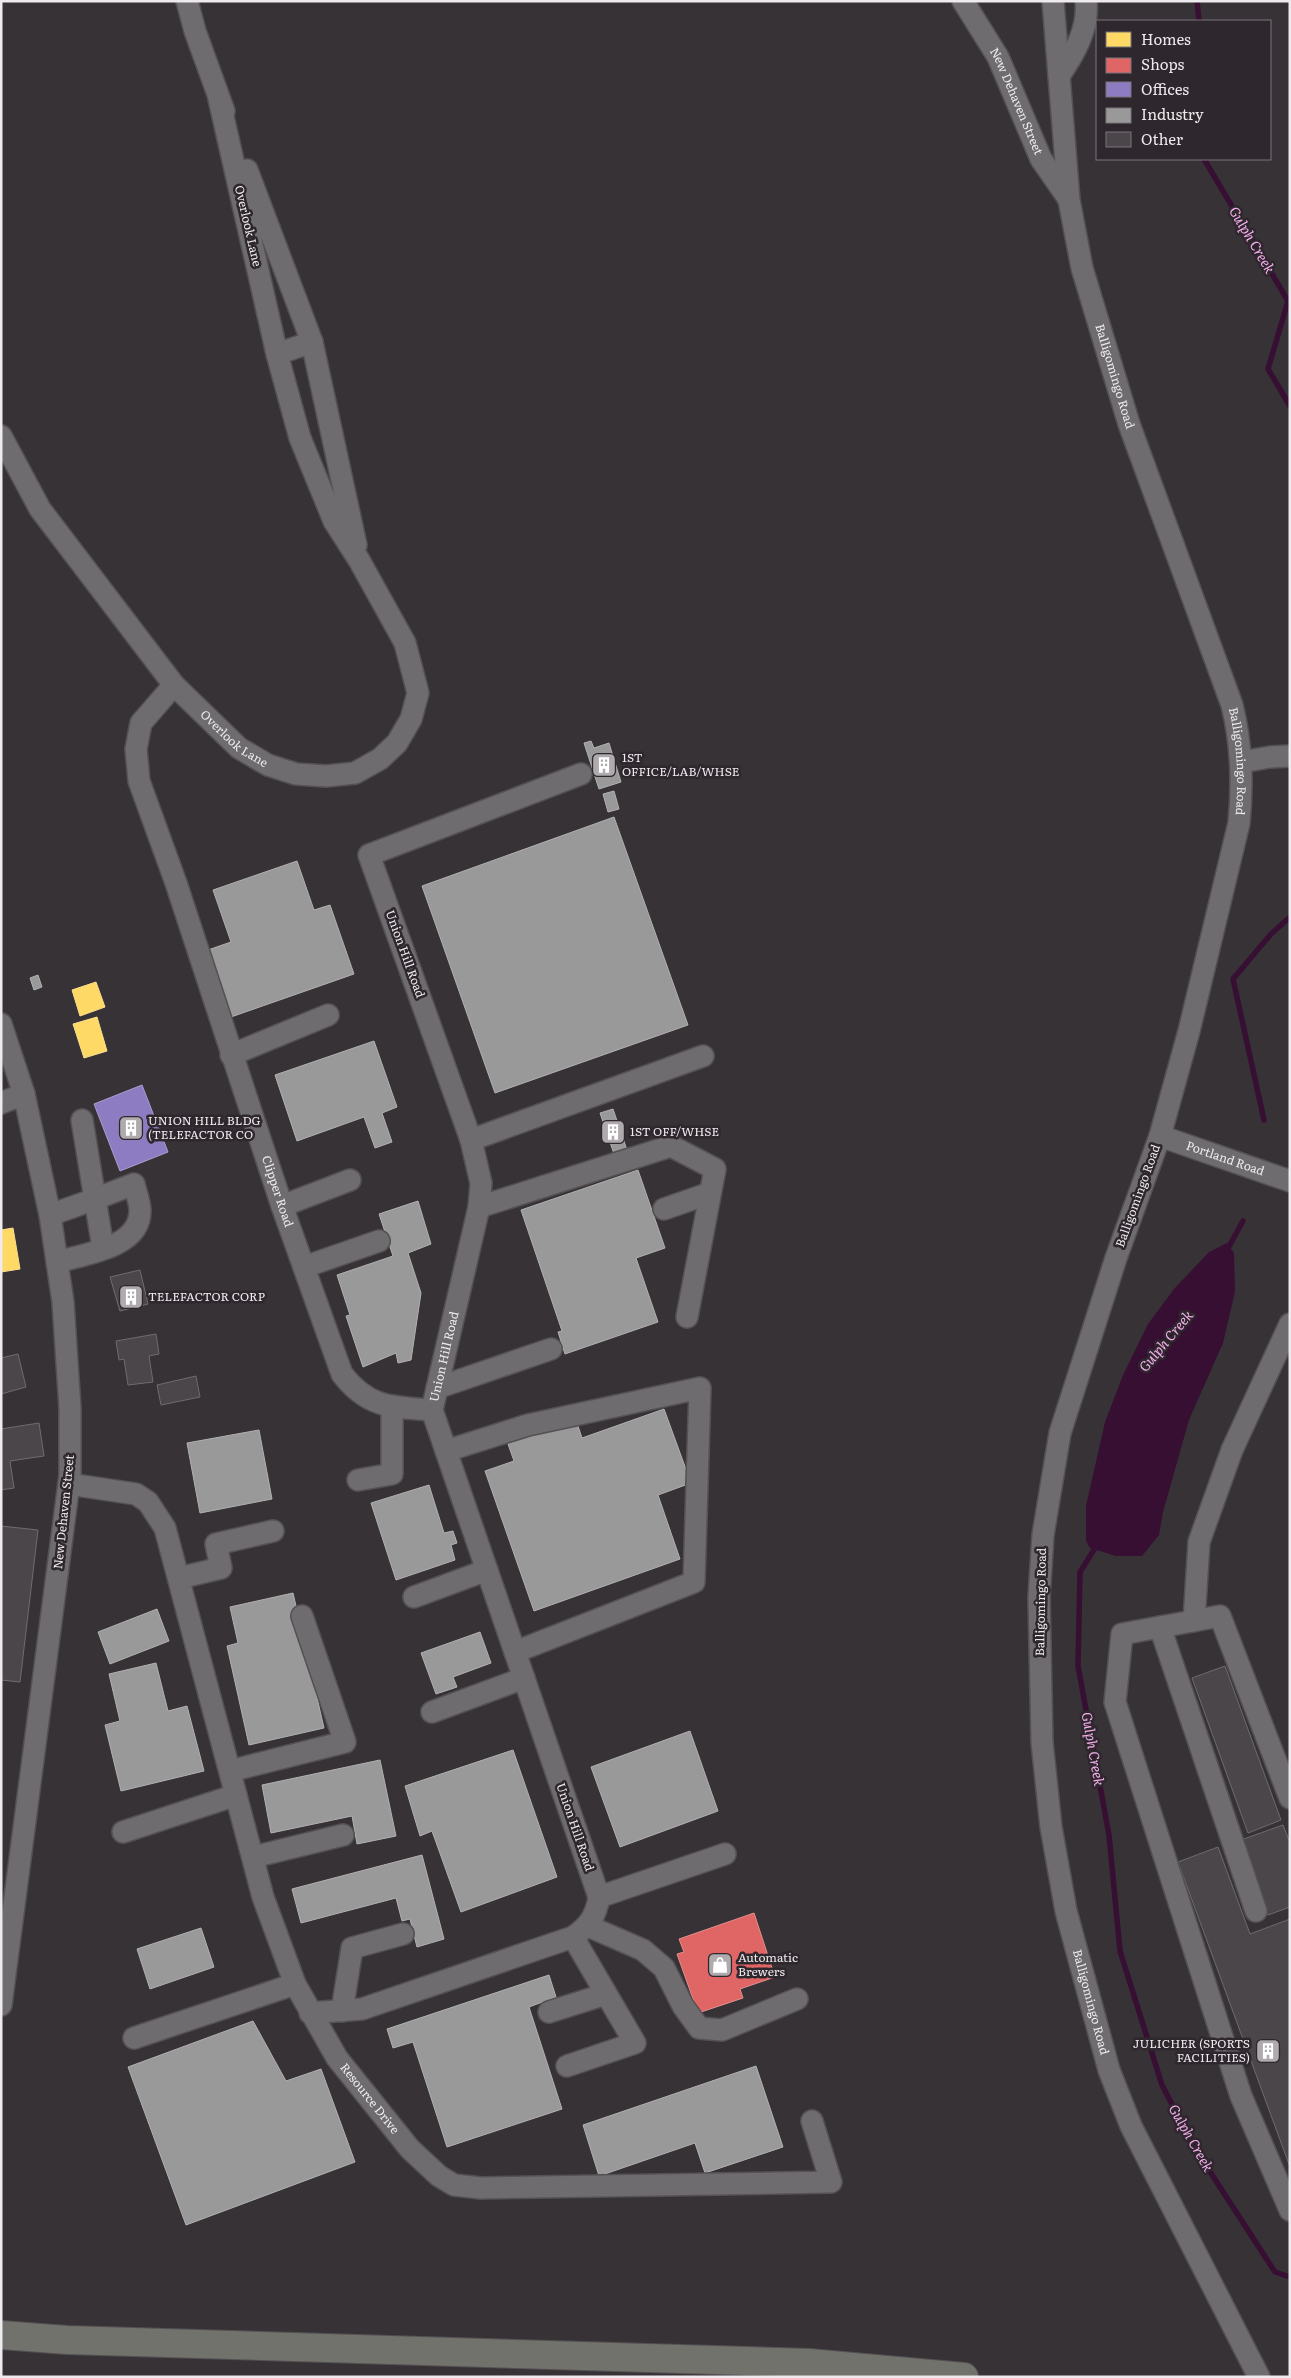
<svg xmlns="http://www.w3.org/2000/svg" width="1291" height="2378" font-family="Literata,serif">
<rect width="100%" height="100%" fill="#373236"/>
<!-- water -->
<polygon fill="#370f33" points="1227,1243 1234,1253 1235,1292 1223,1343 1189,1420 1163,1512 1159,1535 1142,1556 1116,1556 1090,1548 1086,1541 1086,1506 1105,1422 1123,1375 1148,1324 1174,1289 1209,1252"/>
<!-- homes -->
<g fill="#ffd966" stroke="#fade8e">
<polygon points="96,982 105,1007 80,1016 72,990"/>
<polygon points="97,1017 107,1051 84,1058 73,1024"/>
<polygon points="13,1228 20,1269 1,1272 1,1230"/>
</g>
<!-- shops -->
<polygon fill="#e06666" stroke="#e48e8e" points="754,1913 775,1977 740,1989 743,1998 698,2013 677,1954 684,1952 679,1939"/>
<!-- offices -->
<polygon fill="#8e7cc3" stroke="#ab9dd0" points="142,1085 168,1152 120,1171 94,1104"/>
<!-- industry -->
<g fill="#999" stroke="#b2b1b2">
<polygon points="591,741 594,748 609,743 621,782 599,789 584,743"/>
<polygon points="614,791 619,809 608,812 603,794"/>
<polygon points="614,817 688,1025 495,1093 422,886"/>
<polygon points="297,861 314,910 330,905 354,974 231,1017 208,950 231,942 213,890"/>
<polygon points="38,975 42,987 34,990 30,978"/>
<polygon points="374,1041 397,1107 382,1113 392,1142 375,1148 364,1117 297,1141 275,1075"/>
<polygon points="613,1109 627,1150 614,1154 600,1113"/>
<polygon points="638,1170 665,1248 636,1258 658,1322 565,1354 558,1332 562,1331 521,1210"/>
<polygon points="418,1201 431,1244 408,1253 421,1293 411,1360 398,1363 396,1353 363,1367 346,1316 350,1315 337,1275 393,1256 379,1214"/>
<polygon points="664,1409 691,1483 658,1495 680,1559 534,1611 485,1471 514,1461 508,1444 576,1420 582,1438"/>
<polygon points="259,1430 272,1499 200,1513 187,1443"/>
<polygon points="429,1485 444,1533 453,1531 457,1543 451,1545 455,1560 396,1580 371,1503"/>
<polygon points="293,1593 324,1728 249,1745 227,1646 238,1643 230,1607"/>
<polygon points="157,1609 169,1641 110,1664 98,1632"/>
<polygon points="480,1632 491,1663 453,1677 457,1687 436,1694 421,1653"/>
<polygon points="156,1663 168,1711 187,1706 204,1771 121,1791 105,1725 120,1721 109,1674"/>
<polygon points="690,1731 718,1811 620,1847 591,1767"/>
<polygon points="513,1750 557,1877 461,1912 432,1831 420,1836 405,1786"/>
<polygon points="380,1760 396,1836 357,1844 352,1816 271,1833 262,1785"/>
<polygon points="422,1855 444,1939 417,1947 410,1919 402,1921 396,1898 301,1923 292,1889"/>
<polygon points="201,1928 214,1967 150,1989 137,1949"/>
<polygon points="549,1975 556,1997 529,2007 562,2109 447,2147 413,2042 393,2048 387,2029"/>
<polygon points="253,2021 286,2081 321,2069 355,2162 186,2225 128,2067"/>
<polygon points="756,2066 783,2147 705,2173 695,2143 599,2176 583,2125"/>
</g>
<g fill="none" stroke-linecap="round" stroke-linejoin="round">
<!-- stream -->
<g stroke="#370f33" stroke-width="5.5">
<polyline points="1197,1 1199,21"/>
<polyline points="1204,159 1288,301 1268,369 1290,406"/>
<polyline points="1264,1120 1233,979 1271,934 1290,917"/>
<polyline points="1226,1252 1243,1221"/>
<polyline points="1097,1545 1080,1572 1078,1666 1109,1835 1120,1951 1162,2085 1194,2147 1275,2272 1290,2277"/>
</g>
</g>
<!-- building -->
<g fill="#4a4649" stroke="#6f6b6e">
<polygon points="140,1270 148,1304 120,1311 110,1277"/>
<polygon points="156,1334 159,1354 149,1356 153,1382 128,1385 124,1359 119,1360 116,1341"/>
<polygon points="18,1354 26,1387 1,1394 1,1358"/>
<polygon points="196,1376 200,1397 161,1405 157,1385"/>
<polygon points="39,1423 44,1456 10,1461 14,1488 1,1490 1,1429"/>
<polygon points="1,1526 38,1530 20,1682 1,1680"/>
<polygon points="1225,1666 1281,1820 1248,1833 1192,1678"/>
<polygon points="1283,1825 1290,1843 1290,1907 1268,1915 1241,1840"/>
<polygon points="1218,1847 1250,1934 1290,1919 1290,2167 1178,1862"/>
</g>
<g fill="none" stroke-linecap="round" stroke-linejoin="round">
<defs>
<g id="minor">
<polyline points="187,1 195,31 224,111"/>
<path id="s1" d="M963 1 998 57 1041 159 1068 198"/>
<path id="s2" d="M1053 1 1069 200 1082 268 1129 424 1232 705C1242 745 1243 782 1239 823L1189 1031 1160 1136 1116 1258 1060 1433 1043 1535 1039 1597 1042 1742 1051 1827 1066 1911 1109 2070 1131 2126 1259 2377"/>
<path d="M1059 76C1074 54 1089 29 1086 1"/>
<polyline points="247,170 312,342 356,545"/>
<polyline points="277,354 312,342"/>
<path id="s3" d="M1 436 40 509 174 685 239 748 268 765 296 774 326 776 355 773 380 759 397 743 411 719 418 693 405 643 359 560 334 521 300 438 277 354 219 99"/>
<path id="s4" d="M174 685 141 723 136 749 139 781 176 883 282 1206 342 1374C368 1408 392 1407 432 1410"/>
<polyline points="1242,762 1270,757 1290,756"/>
<polyline points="1,1024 24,1094 50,1215 63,1302 70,1408 70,1475 1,2005"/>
<polyline points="231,1055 328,1015"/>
<polyline points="1,1103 24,1094"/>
<path id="s5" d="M1160 1136 1290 1181"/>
<polyline points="471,1140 703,1056"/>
<polyline points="282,1206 350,1180"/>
<polyline points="479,1207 671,1146 715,1169 687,1317"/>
<polyline points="664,1209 710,1193"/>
<polyline points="50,1215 95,1199 82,1120"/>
<path d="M57 1262C84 1254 140 1248 140 1211 140 1202 136 1193 134 1184L95 1199 103 1248"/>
<polyline points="304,1267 379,1241"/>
<polyline points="437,1388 551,1349"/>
<polyline points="446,1451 528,1425 700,1388 694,1582 515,1652"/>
<polyline points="358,1480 392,1474 392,1407"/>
<path id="s6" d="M69 1484 136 1494 148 1502 165 1528 263 1897 295 1984 337 2058 410 2149 439 2176 454 2185 481 2188 831 2182 812 2121"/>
<polyline points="179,1578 221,1568 216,1544 273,1531"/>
<polyline points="414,1597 487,1570"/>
<polyline points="1194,1621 1199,1542 1232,1450 1290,1324"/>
<polyline points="1160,1627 1256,1911"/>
<polyline points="432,1712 524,1678"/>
<polyline points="230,1771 345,1742 302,1616"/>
<polyline points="1290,1798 1220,1616 1122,1634 1115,1702 1241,2096 1290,2210"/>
<polyline points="123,1832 236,1795"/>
<polyline points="253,1857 343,1835"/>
<polyline points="599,1897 725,1854"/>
<polyline points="588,1926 643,1950 664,1968 683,2006 699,2028 722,2030 797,1999"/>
<polyline points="342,2011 352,1948 403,1934"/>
<polyline points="549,2012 606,1994"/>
<path id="s7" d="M310 2013 362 2009 573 1937C589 1926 596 1916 599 1897L432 1410 479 1207 481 1183 471 1140 369 855 581 774"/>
<polyline points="134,2038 295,1984"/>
<polyline points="567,2066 635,2043 573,1937"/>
</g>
<polyline id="highway" points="1,2335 67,2340 809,2363 964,2377"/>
</defs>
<!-- minor casing -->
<use href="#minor" stroke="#545053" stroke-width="24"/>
<!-- highway casing -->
<use href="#highway" stroke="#545053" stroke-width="30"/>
<!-- minor -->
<use href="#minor" stroke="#6e6c6e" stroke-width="21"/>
<!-- highway -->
<use href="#highway" stroke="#71726c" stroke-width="28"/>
</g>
<!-- icons -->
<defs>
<symbol id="building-square" viewBox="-11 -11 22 22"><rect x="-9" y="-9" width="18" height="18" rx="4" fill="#aeaaad" stroke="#2e272d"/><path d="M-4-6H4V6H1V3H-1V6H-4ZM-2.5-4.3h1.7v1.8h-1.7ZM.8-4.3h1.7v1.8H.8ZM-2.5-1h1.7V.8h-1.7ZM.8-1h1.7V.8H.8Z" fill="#fff"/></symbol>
<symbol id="shop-square" viewBox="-11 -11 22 22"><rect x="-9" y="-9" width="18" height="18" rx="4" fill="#aeaaad" stroke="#2e272d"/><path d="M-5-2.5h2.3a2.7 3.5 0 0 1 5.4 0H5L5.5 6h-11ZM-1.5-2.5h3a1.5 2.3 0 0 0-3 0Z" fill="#fff"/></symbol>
</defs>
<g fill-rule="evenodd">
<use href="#building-square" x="590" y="751" width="28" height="28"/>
<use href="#building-square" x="117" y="1114" width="28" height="28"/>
<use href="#building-square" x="599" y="1118" width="28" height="28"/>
<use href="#building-square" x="117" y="1283" width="28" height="28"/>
<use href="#shop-square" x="706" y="1951" width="28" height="28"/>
<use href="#building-square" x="1254" y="2037" width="28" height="28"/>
</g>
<g text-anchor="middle" stroke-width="5" stroke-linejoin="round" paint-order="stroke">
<!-- street labels -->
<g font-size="12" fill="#eeeaed" stroke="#2e272d">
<text dy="4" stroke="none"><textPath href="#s1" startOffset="114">New Dehaven Street</textPath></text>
<text transform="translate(248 226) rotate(77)" y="4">Overlook Lane</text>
<text dy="4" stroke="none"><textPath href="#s2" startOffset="382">Balligomingo Road</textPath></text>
<text dy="4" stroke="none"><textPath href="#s3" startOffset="385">Overlook Lane</textPath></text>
<text dy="4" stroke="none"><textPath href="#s2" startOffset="788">Balligomingo Road</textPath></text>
<text transform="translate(405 954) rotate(70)" y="4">Union Hill Road</text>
<text dy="4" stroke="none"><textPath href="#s5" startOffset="69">Portland Road</textPath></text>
<text dy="4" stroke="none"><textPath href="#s4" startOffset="542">Clipper Road</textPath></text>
<text transform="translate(1138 1196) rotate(-70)" y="4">Balligomingo Road</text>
<text dy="4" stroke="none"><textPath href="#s7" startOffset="894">Union Hill Road</textPath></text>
<text transform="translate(64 1512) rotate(-84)" y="4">New Dehaven Street</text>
<text transform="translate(1041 1602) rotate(-89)" y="4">Balligomingo Road</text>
<text transform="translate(575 1827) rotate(71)" y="4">Union Hill Road</text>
<text dy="4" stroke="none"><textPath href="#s2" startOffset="2062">Balligomingo Road</textPath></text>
<text dy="4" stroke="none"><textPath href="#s6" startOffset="725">Resource Drive</textPath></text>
</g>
<!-- poi labels -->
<g font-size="12" fill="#eeeaed" stroke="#2e272d" text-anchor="start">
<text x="622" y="762">1ST<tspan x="622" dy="14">OFFICE/LAB/WHSE</tspan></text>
<text x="148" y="1125">UNION HILL BLDG<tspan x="148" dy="14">(TELEFACTOR CO</tspan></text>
<text x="630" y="1136">1ST OFF/WHSE</text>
<text x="148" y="1301">TELEFACTOR CORP</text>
<text x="738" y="1962">Automatic<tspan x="738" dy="14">Brewers</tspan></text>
<text x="1250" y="2048" text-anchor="end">JULICHER (SPORTS<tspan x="1250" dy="14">FACILITIES)</tspan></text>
</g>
<!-- water labels -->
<g font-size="14" font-style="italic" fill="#f5adec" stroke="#2e272d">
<text transform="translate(1252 240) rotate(59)" y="5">Gulph Creek</text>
<text transform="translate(1166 1341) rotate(-50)" y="5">Gulph Creek</text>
<text transform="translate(1093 1749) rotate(80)" y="5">Gulph Creek</text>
<text transform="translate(1191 2138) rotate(60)" y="5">Gulph Creek</text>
</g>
</g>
<!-- border -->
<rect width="1291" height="2378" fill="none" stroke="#eeeaed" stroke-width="5"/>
<!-- legend -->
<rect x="1096" y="20" width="175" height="140" fill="#2e272d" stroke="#7b757a"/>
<rect x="1106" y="32" width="25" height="15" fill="#ffd966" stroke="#7b757a"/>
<text x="1141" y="45" font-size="15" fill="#eeeaed">Homes</text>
<rect x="1106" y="58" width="25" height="15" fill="#e06666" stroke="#7b757a"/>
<text x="1141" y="70" font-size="15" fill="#eeeaed">Shops</text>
<rect x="1106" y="82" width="25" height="15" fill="#8e7cc3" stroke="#7b757a"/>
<text x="1141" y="95" font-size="15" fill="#eeeaed">Offices</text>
<rect x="1106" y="108" width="25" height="15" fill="#999999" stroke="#7b757a"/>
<text x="1141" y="120" font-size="15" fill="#eeeaed">Industry</text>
<rect x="1106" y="132" width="25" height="15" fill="#4a4649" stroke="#7b757a"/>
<text x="1141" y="145" font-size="15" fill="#eeeaed">Other</text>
</svg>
